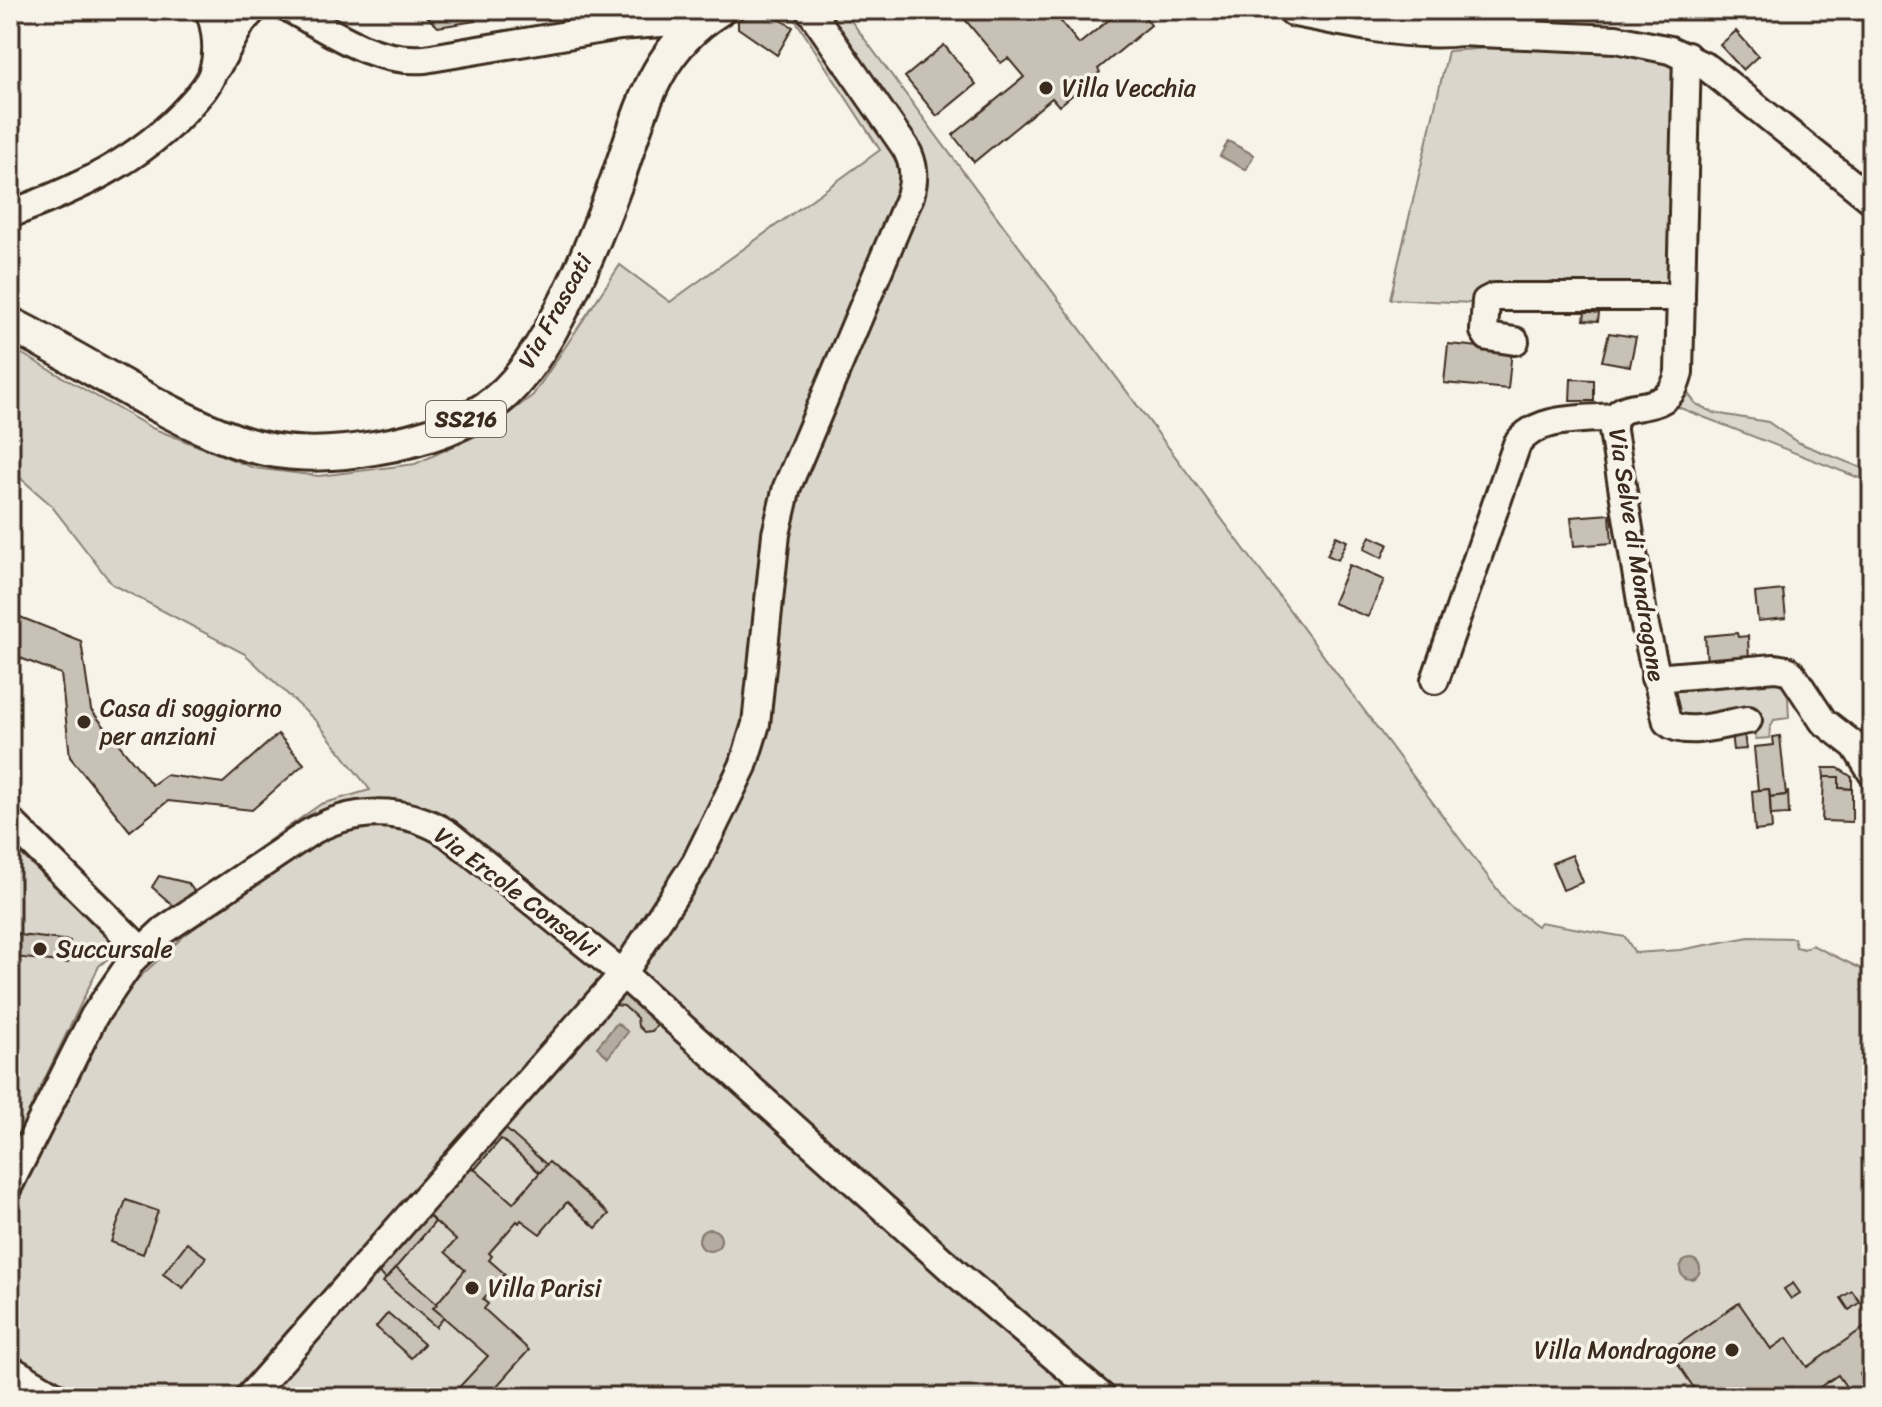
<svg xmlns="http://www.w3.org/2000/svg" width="1882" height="1407" font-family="Sriracha,sans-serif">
<rect width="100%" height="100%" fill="#f7f3e8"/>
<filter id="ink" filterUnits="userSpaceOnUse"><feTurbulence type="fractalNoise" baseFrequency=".0125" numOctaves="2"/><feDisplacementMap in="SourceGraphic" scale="16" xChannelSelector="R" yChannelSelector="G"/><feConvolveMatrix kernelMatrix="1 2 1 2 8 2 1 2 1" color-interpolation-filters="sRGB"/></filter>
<g filter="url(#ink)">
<!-- green -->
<g fill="#dbd6cb" stroke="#8b8074" stroke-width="2">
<polygon points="773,10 843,10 1509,905 1537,926 1540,922 1625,937 1635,953 1680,950 1749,937 1794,938 1796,947 1804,949 1812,945 1872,974 1872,1397 10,1397 10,1219 59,1113 118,997 185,935 224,907 213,880 321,804 370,790 317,722 245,654 112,584 50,504 10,469 10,347 152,428 254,468 319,476 415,464 485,432 533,395 620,265 670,302 880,150 796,21"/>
<polygon points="1531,45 1605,45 1679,63 1672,290 1481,290 1472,303 1390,299 1448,51"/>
<polygon points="1684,388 1696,404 1714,413 1768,422 1797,442 1867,470 1872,474 1872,483 1670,404"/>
<polygon points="1787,676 1789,718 1774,720 1771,726 1770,738 1756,739 1754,713 1680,724 1664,683"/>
<polygon points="10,844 121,948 99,966 10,1151"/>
</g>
<!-- water -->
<g fill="#b4aca0" stroke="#84786c" stroke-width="2">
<polygon points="1228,141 1254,155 1246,170 1220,156"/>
<polygon points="617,1023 628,1032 608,1057 597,1047"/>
<circle cx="710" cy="1240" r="11"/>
<circle cx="1690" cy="1269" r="10"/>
</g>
<!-- building -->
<g fill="#c8c1b6" stroke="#3b2a1e" stroke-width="2">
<polygon points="420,10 463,10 475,21 438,27"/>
<polygon points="759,10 764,10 793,27 777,55 738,28 738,20"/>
<polygon points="957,10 1057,10 1061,15 1058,18 1079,44 1121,10 1139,10 1151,25 1098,69 1100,72 1059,106 1052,98 974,162 953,135 1024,77 1008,58 1001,63"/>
<polygon points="1736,31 1758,56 1743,70 1720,45"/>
<polygon points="944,45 976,84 937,116 905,77"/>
<polygon points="1585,311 1599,313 1598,321 1584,320"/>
<polygon points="1609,333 1636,337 1630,366 1602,361"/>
<polygon points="1448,344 1512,350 1508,389 1444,383"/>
<polygon points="1571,379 1594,380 1594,401 1570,401"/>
<polygon points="1610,514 1612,543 1574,546 1571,517"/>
<polygon points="1336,536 1347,541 1338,560 1327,555"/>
<polygon points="1370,536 1388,544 1382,558 1364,549"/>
<polygon points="1349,565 1384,580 1368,617 1333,603"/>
<polygon points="1783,590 1786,618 1758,621 1755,593"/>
<polygon points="10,613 81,641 91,710 152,785 166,775 223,783 278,734 304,764 252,810 168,801 130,831 70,757 61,674 10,654"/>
<polygon points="1737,633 1738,637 1748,636 1749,661 1707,663 1705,636"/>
<polygon points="1744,732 1746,749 1733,750 1731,733"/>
<polygon points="1780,736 1786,795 1770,797 1769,789 1758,790 1754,747 1774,745 1773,737"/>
<polygon points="1823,768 1838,768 1852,777 1852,789 1839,788 1839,777 1824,777"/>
<polygon points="1824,777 1839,777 1839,788 1852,789 1852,822 1822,821"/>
<polygon points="1769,789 1772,829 1755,831 1752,791"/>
<polygon points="1786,792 1788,792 1789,814 1771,815 1770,797 1786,795"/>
<polygon points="1572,855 1583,882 1563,890 1552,863"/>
<polygon points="159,876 188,883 194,891 175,907 152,887"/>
<polygon points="10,928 20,935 70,941 68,963 15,957 10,964"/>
<polygon points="619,986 658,1024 652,1031 644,1032 638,1026 637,1018 624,1006 615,1005 607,998"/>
<polygon points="499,1123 547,1165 540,1173 501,1139 475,1169 465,1161"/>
<polygon points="464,1160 513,1203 549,1162 609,1214 596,1228 567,1202 540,1234 521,1220 519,1223 517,1221 489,1253 492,1256 489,1260 505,1274 483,1300 488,1304 484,1309 529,1350 487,1397 450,1397 488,1356 433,1308 465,1270 445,1252 456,1240 421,1209"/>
<polygon points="126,1200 158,1211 143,1254 111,1242"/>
<polygon points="423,1212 435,1222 386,1279 374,1268"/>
<polygon points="187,1243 206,1257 183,1288 163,1274"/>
<polygon points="396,1268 437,1304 433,1308 444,1317 436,1327 383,1282"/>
<polygon points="1793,1283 1800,1293 1791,1299 1784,1289"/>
<polygon points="1852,1291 1860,1302 1849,1310 1841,1298"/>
<polygon points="1739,1303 1771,1349 1787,1338 1807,1367 1872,1322 1872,1366 1860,1374 1872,1391 1872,1397 1853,1397 1838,1375 1805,1397 1798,1397 1791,1387 1775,1397 1700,1397 1669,1351"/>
<polygon points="388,1313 424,1344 411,1358 376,1327"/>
</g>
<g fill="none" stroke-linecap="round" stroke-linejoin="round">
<defs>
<g id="minor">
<path d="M292 10C335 34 374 63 425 59L620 26 702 20"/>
<polyline points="1443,10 1437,31 1616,39 1670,50 1708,68 1872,200"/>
<path d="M1687 56 1679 372C1668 428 1612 387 1613 431L1645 626 1667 722C1686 738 1725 723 1748 720"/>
<polyline points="217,67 242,22 253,10"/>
<path d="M10 214C77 189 140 161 189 106 197 97 210 84 213 71 219 52 216 28 209 10"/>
<polyline points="1515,341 1488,337 1484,331 1486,301 1494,297 1681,297"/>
<polyline points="1655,678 1775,668 1787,670 1792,674 1823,721 1855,746 1872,773"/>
<path d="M1435 680 1517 444C1538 415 1583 420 1616 417"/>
<polyline points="10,821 141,950"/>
<path d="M10 1183 94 1016 133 959 164 930 307 834C351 807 404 806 448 834L623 974 958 1275 1102 1397"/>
<polyline points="10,1369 57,1397"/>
<path d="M249 1397 623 974 696 862 743 766 756 724 776 534 787 487 910 196C915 178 915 164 905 147L810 10"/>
</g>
<g id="major">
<path d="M1295 10C1371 24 1454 48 1527 10"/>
<path d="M10 324C84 360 160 414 236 441 282 457 327 456 374 448 417 441 463 428 497 400 548 359 593 245 616 183 641 115 651 52 718 10"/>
</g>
</defs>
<!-- minor casing -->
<use href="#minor" stroke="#3b2a1e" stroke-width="32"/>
<!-- major casing -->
<use href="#major" stroke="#3b2a1e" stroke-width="38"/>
<!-- minor -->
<use href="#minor" stroke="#f7f3e8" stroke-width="26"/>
<!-- major -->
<use href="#major" stroke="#f7f3e8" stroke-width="32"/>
</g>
</g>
<!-- markers -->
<g fill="#3b2a1e" stroke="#f7f3e8" stroke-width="3">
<circle cx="1046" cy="88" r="8"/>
<circle cx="84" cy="722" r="8"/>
<circle cx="40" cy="949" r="8"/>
<circle cx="472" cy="1288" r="8"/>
<circle cx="1732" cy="1350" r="8"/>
</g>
<g text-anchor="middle" stroke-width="7" stroke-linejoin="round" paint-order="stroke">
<!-- shield labels -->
<rect fill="#f7f3e8" stroke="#73665b" stroke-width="2" x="426" y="401" width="80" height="36" rx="6"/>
<g font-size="22" font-weight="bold" fill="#3b2a1e">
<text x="466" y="427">SS216</text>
</g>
<!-- poi labels -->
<g font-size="24" fill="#3b2a1e" stroke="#f7f3e8" text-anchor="start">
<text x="1062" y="96">Villa Vecchia</text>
<text x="100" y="716">Casa di soggiorno<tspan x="100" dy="28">per anziani</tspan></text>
<text x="56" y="957">Succursale</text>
<text x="488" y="1296">Villa Parisi</text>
<text x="1716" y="1358" text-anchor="end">Villa Mondragone</text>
</g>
<!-- street labels -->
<g font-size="24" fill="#3b2a1e" stroke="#f7f3e8">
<text transform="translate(555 311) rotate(-61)" y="8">Via Frascati</text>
<text transform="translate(1637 555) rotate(81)" y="8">Via Selve di Mondragone</text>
<text transform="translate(517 892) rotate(37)" y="8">Via Ercole Consalvi</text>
</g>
</g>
<!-- margin -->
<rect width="1882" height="1407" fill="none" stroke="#f7f3e8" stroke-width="40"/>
<rect x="20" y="20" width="1842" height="1367" fill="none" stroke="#3b2a1e" stroke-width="3" filter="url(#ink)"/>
</svg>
